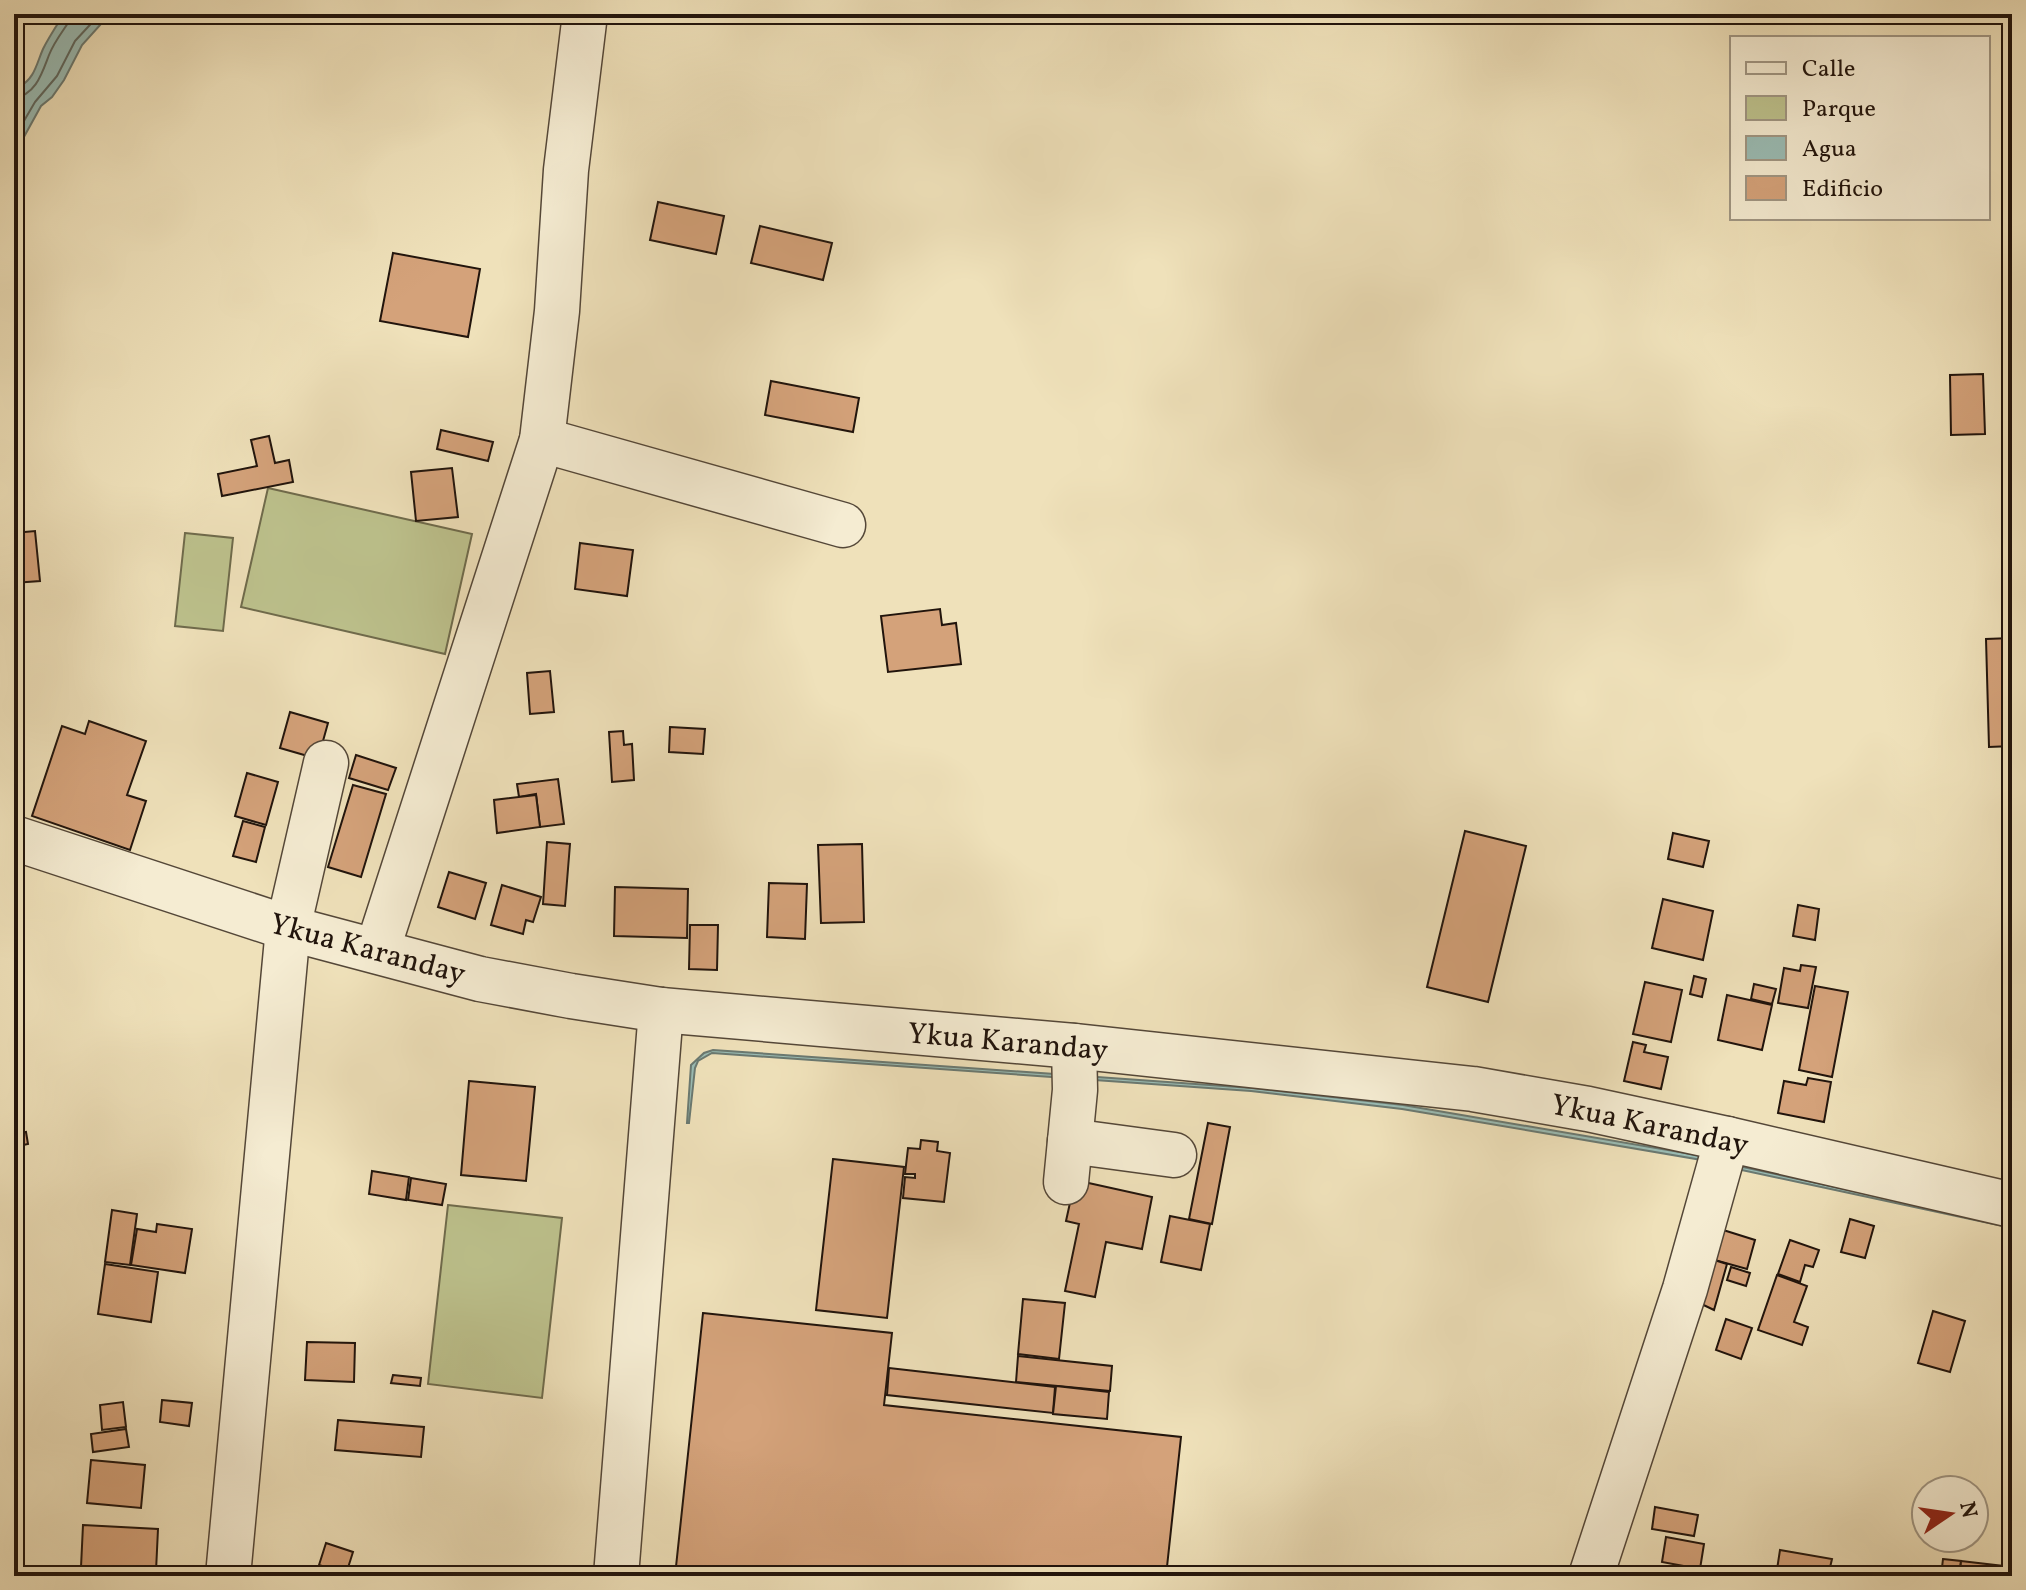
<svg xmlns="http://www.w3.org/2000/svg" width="2026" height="1590" font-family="Vollkorn,serif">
<rect width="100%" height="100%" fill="#efe1ba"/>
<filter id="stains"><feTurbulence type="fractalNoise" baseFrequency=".0025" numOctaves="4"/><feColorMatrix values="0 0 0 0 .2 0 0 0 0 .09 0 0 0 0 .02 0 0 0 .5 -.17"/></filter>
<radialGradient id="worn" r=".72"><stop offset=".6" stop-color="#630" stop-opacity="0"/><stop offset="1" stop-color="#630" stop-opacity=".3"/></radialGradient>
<!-- green -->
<g fill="#bdc28d" stroke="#6f6b4c" stroke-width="2">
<polygon points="268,488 472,534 445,654 241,607"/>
<polygon points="185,533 233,538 223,631 175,626"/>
<polygon points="448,1205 562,1218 542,1398 428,1384"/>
</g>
<!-- water -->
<g fill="#9abcb4" stroke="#6a7971" stroke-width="2">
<path d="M64 14H110L82 45 64 80 52 97 41 106 14 155V99L19 87C35 78 36 65 43 49 49 37 57 25 64 14Z"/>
<polygon points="713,1050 1252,1088 1403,1105 1703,1156 1702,1160 1402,1109 1251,1091 712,1053 698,1061 695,1068 689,1123 687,1123 691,1065 704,1053"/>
<polygon points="1738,1166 2012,1225 2012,1228 1737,1169"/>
</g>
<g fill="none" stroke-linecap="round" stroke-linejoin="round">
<!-- shore -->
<g stroke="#5e6860" stroke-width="2">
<path d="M14 98C36 95 42 73 49 55 54 42 63 31 70 20V14"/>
<polyline points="14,138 35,102 57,76 75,41 100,14"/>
</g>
</g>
<!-- building -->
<g fill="#d4a27a" stroke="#21140c" stroke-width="2">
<polygon points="658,202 724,216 716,254 650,240"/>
<polygon points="760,226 832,243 823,280 751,263"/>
<polygon points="393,253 480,269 468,337 380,321"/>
<polygon points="1983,374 1985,434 1951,435 1950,375"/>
<polygon points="771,381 859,398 853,432 765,415"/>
<polygon points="441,430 493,442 488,461 437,449"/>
<polygon points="269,436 275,463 289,460 293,482 222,496 218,474 257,466 251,440"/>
<polygon points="452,468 458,517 416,521 411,472"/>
<polygon points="35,531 40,581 14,583 14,533"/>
<polygon points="580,543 633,550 627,596 575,589"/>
<polygon points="940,609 942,625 956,623 961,664 888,672 881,616"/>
<polygon points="2012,638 2012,746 1989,747 1986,639"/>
<polygon points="550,671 554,712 530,714 527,673"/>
<polygon points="290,712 328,723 318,759 280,748"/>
<polygon points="89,721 146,741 127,795 146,801 130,850 32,816 62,726 85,734"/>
<polygon points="670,727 705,729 703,754 669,752"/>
<polygon points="623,731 624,745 632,744 634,780 612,782 609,732"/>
<polygon points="356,755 396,768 388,790 349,778"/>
<polygon points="247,773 278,782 266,825 235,816"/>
<polygon points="558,779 564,824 540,827 536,794 519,797 517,784"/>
<polygon points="353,785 386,794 361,877 328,867"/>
<polygon points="536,795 540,827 497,833 494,800"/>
<polygon points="243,821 265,827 256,862 233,856"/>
<polygon points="1465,831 1526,846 1488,1002 1427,987"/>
<polygon points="1673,833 1709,841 1703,867 1668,859"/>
<polygon points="547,842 570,844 565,906 543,904"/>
<polygon points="862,844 864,922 821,923 818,845"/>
<polygon points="449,872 486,883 475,919 438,907"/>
<polygon points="769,883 807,884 805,939 767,937"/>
<polygon points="502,885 541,897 533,922 526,920 523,934 491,925"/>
<polygon points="615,887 688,889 687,938 614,936"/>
<polygon points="1663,899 1713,911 1703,960 1652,948"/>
<polygon points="1798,905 1819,909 1815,940 1793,936"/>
<polygon points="690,925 718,925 717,970 689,969"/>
<polygon points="1801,965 1816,967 1808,1008 1778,1003 1784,968 1800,971"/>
<polygon points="1694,976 1706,979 1702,997 1690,994"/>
<polygon points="1645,982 1682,990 1671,1042 1633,1034"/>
<polygon points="1754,984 1776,989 1772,1004 1751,999"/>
<polygon points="1815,986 1848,992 1832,1077 1799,1070"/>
<polygon points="1727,995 1772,1005 1762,1050 1718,1040"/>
<polygon points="1633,1042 1646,1045 1644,1052 1668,1057 1661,1089 1624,1081"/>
<polygon points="1808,1078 1831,1082 1824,1122 1778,1113 1784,1081 1806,1085"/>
<polygon points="469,1081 535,1087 526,1181 461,1175"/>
<polygon points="1208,1123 1230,1127 1212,1224 1189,1219"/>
<polygon points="26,1132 28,1144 14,1147 14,1134"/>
<polygon points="921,1140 938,1142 937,1151 950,1153 944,1202 903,1198 905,1177 915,1178 915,1174 905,1174 908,1148 920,1149"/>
<polygon points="833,1159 904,1167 887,1318 816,1310"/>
<polygon points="372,1171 409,1177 406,1200 369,1194"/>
<polygon points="411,1178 446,1184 442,1205 408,1200"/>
<polygon points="1075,1180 1152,1197 1142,1249 1106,1242 1095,1297 1065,1291 1079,1224 1066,1221"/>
<polygon points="112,1210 137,1214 130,1265 105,1262"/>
<polygon points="1170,1216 1210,1224 1201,1270 1161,1262"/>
<polygon points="1850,1219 1874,1226 1865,1258 1841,1252"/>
<polygon points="157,1224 192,1229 185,1273 131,1265 137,1229 156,1232"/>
<polygon points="1720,1229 1755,1240 1747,1269 1711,1259"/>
<polygon points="1790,1240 1819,1250 1813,1267 1805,1265 1800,1282 1778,1274"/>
<polygon points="1711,1259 1727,1264 1714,1310 1693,1300"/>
<polygon points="105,1264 158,1272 151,1322 98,1314"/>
<polygon points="1731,1267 1750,1273 1746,1286 1727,1280"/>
<polygon points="1777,1275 1807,1286 1794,1322 1808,1327 1802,1345 1758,1330"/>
<polygon points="1023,1299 1065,1303 1059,1359 1018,1354"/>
<polygon points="1933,1311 1965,1321 1950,1372 1918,1363"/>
<polygon points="703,1313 892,1333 884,1405 1181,1437 1166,1576 1064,1576 1041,1574 1041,1576 675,1576"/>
<polygon points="1726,1319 1752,1328 1741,1359 1716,1350"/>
<polygon points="307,1342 355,1343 354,1382 305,1380"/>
<polygon points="1018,1356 1112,1366 1110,1391 1016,1382"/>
<polygon points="889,1368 1055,1387 1053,1413 887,1395"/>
<polygon points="393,1375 421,1378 420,1386 391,1383"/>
<polygon points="1056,1386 1109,1392 1107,1419 1053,1414"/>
<polygon points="162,1400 192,1403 189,1426 160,1422"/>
<polygon points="123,1402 126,1427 102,1430 100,1405"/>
<polygon points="338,1420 424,1427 421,1457 335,1450"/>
<polygon points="126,1429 129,1447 93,1452 91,1434"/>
<polygon points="91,1460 145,1465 141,1508 87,1503"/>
<polygon points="1655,1507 1698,1515 1694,1536 1652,1529"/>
<polygon points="83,1525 158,1529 156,1571 81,1567"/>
<polygon points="1666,1537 1704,1544 1700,1569 1662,1562"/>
<polygon points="326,1543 353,1552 346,1574 319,1565"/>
<polygon points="1780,1550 1832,1559 1828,1576 1776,1576"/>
<polygon points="1943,1559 1961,1561 1959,1576 1941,1576"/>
<polygon points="1961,1561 2012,1567 2012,1576 1960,1576"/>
</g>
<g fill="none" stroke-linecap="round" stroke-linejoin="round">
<defs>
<g id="minor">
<polyline points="542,440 843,525"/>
<polyline points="14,838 288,928 480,979 571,996 661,1010 1074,1046 1473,1089 1588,1109 1727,1139 2012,1205"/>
<polyline points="377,951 542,440 557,311 566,170 585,14"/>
<polyline points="1070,1141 1174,1155"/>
<polyline points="1066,1182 1075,1090 1074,1046"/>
<polyline points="228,1576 288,928 326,763"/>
<polyline points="616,1576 661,1010"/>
<polyline points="1591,1576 1685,1289 1727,1139"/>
</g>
</defs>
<!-- minor casing -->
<use href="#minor" stroke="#544738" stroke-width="47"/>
<!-- minor -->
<use href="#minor" stroke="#f5ecd2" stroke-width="44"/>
</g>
<g text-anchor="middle" stroke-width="6" stroke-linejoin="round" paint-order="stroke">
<!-- street labels -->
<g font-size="30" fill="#21140c" stroke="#f5ecd2">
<text transform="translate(368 948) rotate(15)" y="10">Ykua Karanday</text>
<text transform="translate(1008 1041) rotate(5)" y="10">Ykua Karanday</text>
<text transform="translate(1650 1124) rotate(12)" y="10">Ykua Karanday</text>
</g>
</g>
<!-- margin -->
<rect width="2026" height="1590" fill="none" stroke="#efe1ba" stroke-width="48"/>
<rect x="16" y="16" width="1994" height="1558" fill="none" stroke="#21140c" stroke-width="4"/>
<rect x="24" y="24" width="1978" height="1542" fill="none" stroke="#21140c" stroke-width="2"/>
<!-- legend -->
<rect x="1730" y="36" width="260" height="184" fill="#f5ecd2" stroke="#a09683" stroke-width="2"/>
<rect x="1746" y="62" width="40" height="12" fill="#f5ecd2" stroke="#a09683" stroke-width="2"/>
<text x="1802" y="76" font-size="24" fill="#21140c">Calle</text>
<rect x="1746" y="96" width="40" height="24" fill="#bdc28d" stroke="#a09683" stroke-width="2"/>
<text x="1802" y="116" font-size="24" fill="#21140c">Parque</text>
<rect x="1746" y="136" width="40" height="24" fill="#9abcb4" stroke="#a09683" stroke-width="2"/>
<text x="1802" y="156" font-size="24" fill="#21140c">Agua</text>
<rect x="1746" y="176" width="40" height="24" fill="#d4a27a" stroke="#a09683" stroke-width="2"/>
<text x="1802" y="196" font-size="24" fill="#21140c">Edificio</text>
<!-- north arrow -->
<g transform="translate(1950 1514) rotate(77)"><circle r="38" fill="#f5ecd2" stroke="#a09683" stroke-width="2"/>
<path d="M0-6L14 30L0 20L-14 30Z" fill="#8f2418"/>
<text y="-12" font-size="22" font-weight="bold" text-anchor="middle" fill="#21140c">N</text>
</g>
<rect width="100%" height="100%" filter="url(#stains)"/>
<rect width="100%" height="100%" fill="url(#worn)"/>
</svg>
